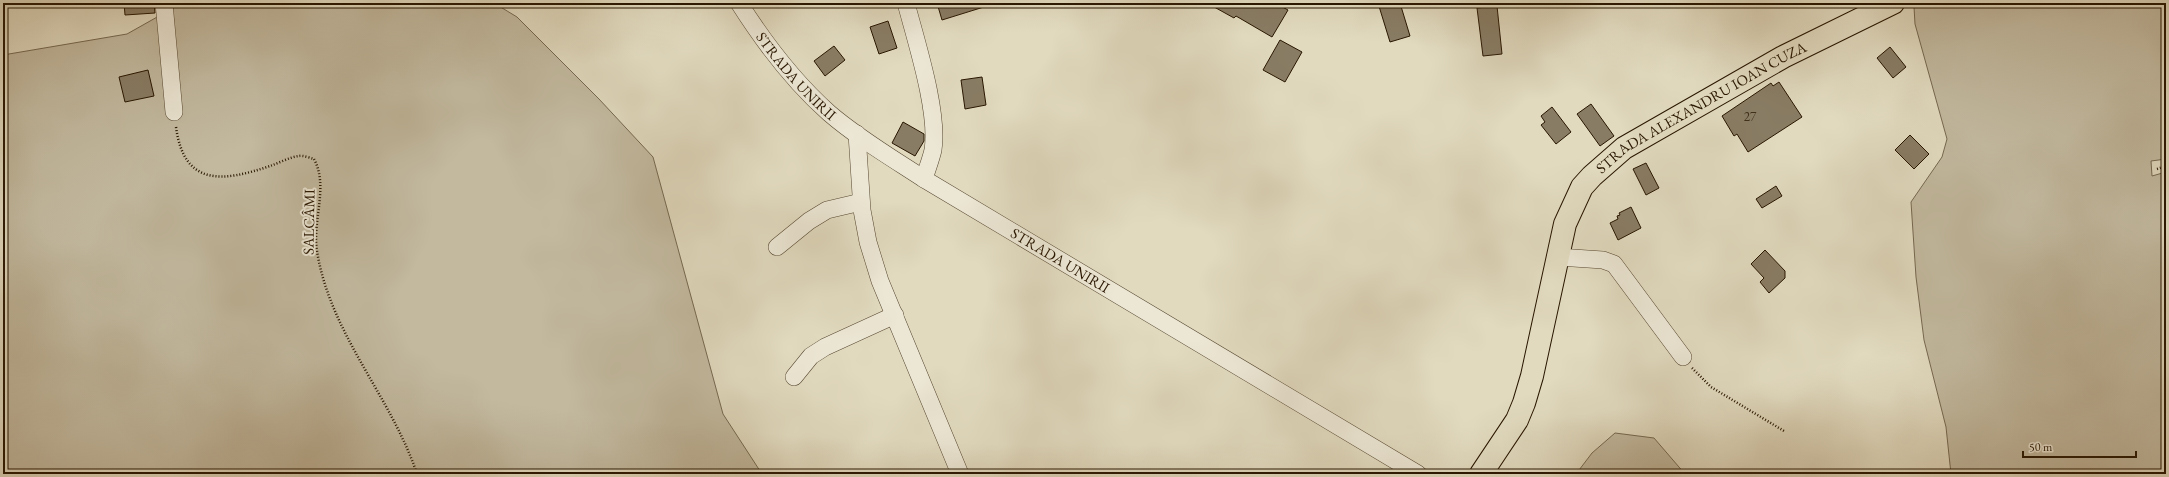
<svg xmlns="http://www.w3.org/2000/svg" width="2169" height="477" font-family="'EB Garamond',serif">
<rect width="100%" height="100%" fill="#e1dabf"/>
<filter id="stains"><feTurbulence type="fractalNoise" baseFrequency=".005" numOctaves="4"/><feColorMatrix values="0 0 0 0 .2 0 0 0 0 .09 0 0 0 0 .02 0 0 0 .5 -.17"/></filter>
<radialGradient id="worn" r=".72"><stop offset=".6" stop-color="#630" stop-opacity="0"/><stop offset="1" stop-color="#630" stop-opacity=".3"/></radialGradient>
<!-- green -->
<g fill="#c2b99f" stroke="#756850">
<polygon points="182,3 494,3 517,17 599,99 653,157 723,414 762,474 3,474 3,55 127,34"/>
<polygon points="1919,3 2166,3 2166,159 2151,161 2152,176 2166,172 2166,474 1951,474 1946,427 1924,340 1916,277 1911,202 1942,157 1947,139 1915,24 1914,7"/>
<polygon points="1615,433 1654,438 1685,474 1576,474 1592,453"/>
</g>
<!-- building -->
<g fill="#887c64" stroke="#281601">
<polygon points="124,3 154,3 155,13 125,15"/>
<polygon points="937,3 987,3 987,6 942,20"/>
<polygon points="1207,3 1275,3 1288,10 1272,37 1236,16 1234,18"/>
<polygon points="1378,3 1400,3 1410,36 1390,42"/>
<polygon points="1497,6 1502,54 1483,56 1477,8"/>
<polygon points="888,21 897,48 879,54 870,27"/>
<polygon points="1280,40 1302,52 1285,82 1263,70"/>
<polygon points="834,46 845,60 825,76 814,61"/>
<polygon points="1890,47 1906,67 1893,78 1877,58"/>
<polygon points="148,70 154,96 125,102 119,77"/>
<polygon points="982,77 986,105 965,109 961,80"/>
<polygon points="1779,82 1802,117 1748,152 1737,134 1734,136 1722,116 1771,83 1773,86"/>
<polygon points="1591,104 1614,136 1600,146 1577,114"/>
<polygon points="1552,107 1571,132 1556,144 1541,125 1545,122 1541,116"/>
<polygon points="903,122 924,134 924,141 915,156 892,143"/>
<polygon points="1910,135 1929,154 1914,169 1895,150"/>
<polygon points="1646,163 1659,188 1646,195 1633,169"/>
<polygon points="1776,186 1782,196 1762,208 1756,199"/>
<polygon points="1631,207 1641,228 1618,240 1610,223 1618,219 1617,216 1620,215 1619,213"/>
<polygon points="1765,250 1785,271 1785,278 1769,293 1760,282 1764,278 1751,264"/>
</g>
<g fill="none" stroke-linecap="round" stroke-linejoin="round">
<defs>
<g id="minor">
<polyline points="164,3 174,112"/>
<path id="s1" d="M739 3C765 44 793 81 829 113 858 138 892 158 924 179L1418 474"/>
<path d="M906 3C916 41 939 112 933 150 931 159 927 169 924 179"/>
<polyline points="857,134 862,210 868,242 880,281 960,474"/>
<polyline points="777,247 809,221 827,210 861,202"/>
<polyline points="1558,257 1603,260 1614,264 1683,357"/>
<polyline points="794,377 811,356 825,347 895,315"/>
</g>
<g id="major">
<path id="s2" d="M1481 474 1517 420 1524 403 1532 376 1565 224 1582 187 1592 176 1624 148 1783 57 1893 3"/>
</g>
</defs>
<!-- minor casing -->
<use href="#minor" stroke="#564730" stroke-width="18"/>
<!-- major casing -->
<use href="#major" stroke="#281601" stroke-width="24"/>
<!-- path -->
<g stroke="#281601" stroke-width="2.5" stroke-dasharray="1 2" stroke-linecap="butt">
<path d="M176 127C184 187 223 182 270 166 279 163 290 157 299 156 303 155 310 158 314 159 329 187 312 221 317 251 330 334 391 396 417 474"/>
<polyline points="2157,169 2166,166"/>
<polyline points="1692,368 1711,387 1784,431"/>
</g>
<!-- minor -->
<use href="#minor" stroke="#ece7d5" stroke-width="17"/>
<!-- major -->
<use href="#major" stroke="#e1dabf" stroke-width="22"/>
</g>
<g text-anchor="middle" stroke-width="4" stroke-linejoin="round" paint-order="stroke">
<!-- number labels -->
<g font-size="13" fill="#40301a">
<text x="1750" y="121">27</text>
</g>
<!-- street labels -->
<g font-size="15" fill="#281601" stroke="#ece7d5">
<text dy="5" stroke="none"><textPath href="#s1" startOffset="93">STRADA UNIRII</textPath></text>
<text dy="5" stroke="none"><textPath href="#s2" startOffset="452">STRADA ALEXANDRU IOAN CUZA</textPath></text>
<text transform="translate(309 222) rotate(-89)" y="5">SALCÂMI</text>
<text dy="5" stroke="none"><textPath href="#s1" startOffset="417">STRADA UNIRII</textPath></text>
</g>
</g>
<!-- margin -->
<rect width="2169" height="477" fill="none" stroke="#e1dabf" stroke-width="16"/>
<rect x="4" y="4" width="2161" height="469" fill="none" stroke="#281601" stroke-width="2"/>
<rect x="8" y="8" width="2153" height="461" fill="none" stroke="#281601"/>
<!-- scale -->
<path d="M2023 451v6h113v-6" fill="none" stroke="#281601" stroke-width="2"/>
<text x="2029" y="451" font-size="12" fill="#281601" stroke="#ece7d5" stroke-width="3" paint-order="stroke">50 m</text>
<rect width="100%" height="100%" filter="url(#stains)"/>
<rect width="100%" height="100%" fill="url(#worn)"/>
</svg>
